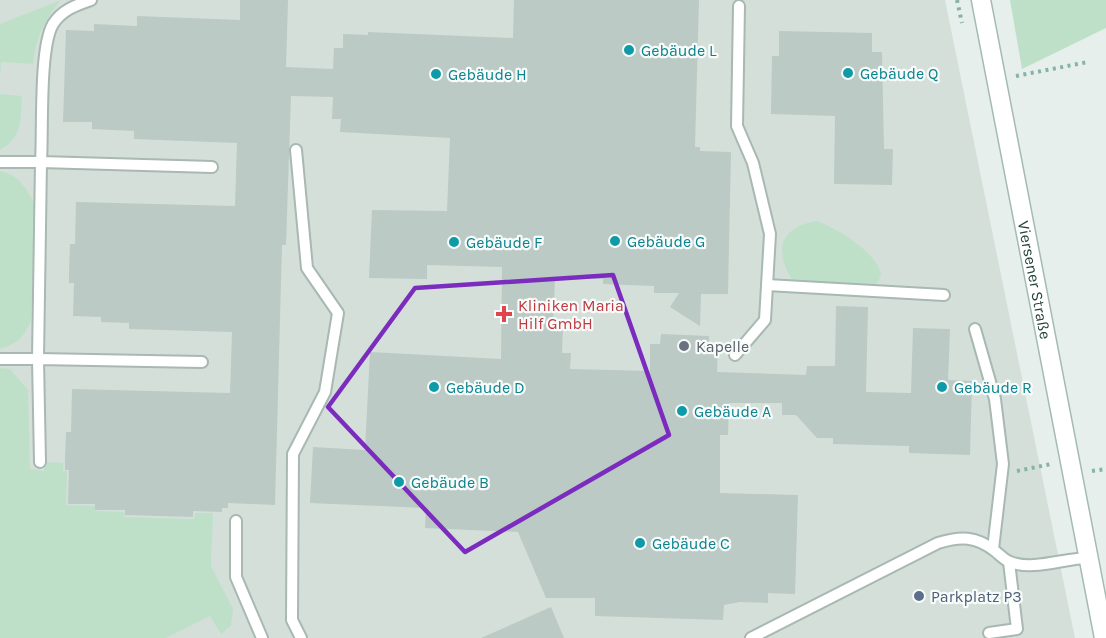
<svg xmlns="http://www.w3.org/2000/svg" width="1106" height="638" font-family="Karla,sans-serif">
<rect width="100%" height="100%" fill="#e6efeb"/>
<!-- built -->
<polygon fill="#d4dfda" points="0,0 945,0 1075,638 0,638"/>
<!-- green -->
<g fill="#bfe0c8">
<path d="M61 0C44 20 36 38 33 64L1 62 0 77V24Z"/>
<polygon points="1010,0 1106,0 1106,28 1022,69"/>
<path d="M0 94 22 96C20 120 23 137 0 150Z"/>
<path d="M0 171C19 175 26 188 35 204L31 321C24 337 17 344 0 349Z"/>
<path d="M817 221C838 229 877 252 881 275L878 282 872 286 806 285 793 281C773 250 780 227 817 221Z"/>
<polygon points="0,368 10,369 28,390 30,469 44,471 44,462 63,463 63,471 67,471 66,505 95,506 95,511 124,512 125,517 194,519 195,513 213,513 211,566 233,609 231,626 221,634 210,616 166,638 0,638"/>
</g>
<!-- building -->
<g fill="#bbcac4">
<polygon points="240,0 288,0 286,67 333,69 334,48 343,48 343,34 368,35 368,32 513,38 514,0 699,0 695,147 700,147 700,151 731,152 728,294 701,294 700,326 670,307 679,293 654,293 654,286 603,284 603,279 555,278 553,327 563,328 562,353 571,353 570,369 650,371 650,344 660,344 661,334 709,336 709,344 718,345 717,372 806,375 807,366 835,366 836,306 868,307 866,392 911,393 913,328 950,329 948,380 972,381 970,455 909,453 909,446 833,444 833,438 817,438 796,415 782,415 782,403 729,403 728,435 720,435 720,493 798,495 795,594 768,593 768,603 740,602 724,605 723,620 595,616 595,598 546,598 518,532 425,528 426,508 310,503 313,447 365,450 370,352 501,359 502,267 427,265 427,279 369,278 372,210 447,211 450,138 340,132 341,119 332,119 333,97 291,96 286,245 282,245 275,505 228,503 228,508 222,508 222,512 193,511 193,517 125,515 125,510 95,510 95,504 68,504 69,470 65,470 65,459 66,432 71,432 72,389 230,393 232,332 129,329 129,323 101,322 101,317 73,316 74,283 69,283 69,272 70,244 75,244 76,202 235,206 237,143 134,139 134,131 92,129 92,122 63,122 66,30 94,31 94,24 137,26 137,16 240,20"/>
<polygon points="779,31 872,33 872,52 882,52 884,149 893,149 892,185 834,184 835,116 771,114 772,56 779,56"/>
<polygon points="551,607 564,638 481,638"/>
</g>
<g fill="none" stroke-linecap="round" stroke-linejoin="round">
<defs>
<g id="lane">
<path d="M91 0C76 5 62 10 53 24 39 48 43 131 41 162L212 167"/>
<polyline points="296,150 307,268 338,313 325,392 293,454 292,620 301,638"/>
<polyline points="0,162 41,162 38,359 0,359"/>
<polyline points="767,285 944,295"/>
<polyline points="975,329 995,399 1003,464 993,549"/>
<polyline points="735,355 765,320 770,234 753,163 737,126 739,6"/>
<polyline points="40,462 38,359 202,362"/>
<polyline points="236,521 236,577 262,638"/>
<polyline points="989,633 1017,629 1009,562"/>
<path d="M751 638 938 543C961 536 976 536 995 551 999 554 1004 560 1010 562 1034 571 1064 558 1089 558"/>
</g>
<g id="secondary">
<path id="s1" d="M981 0 1104 638"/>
</g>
</defs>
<!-- lane casing -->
<use href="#lane" stroke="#a8b8b2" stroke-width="14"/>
<!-- secondary casing -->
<use href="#secondary" stroke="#a4bbb3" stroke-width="21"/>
<!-- path -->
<g stroke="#86b3a5" stroke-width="4" stroke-dasharray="3 4.5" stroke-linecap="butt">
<polyline points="957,0 962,23"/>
<polyline points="1016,76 1088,62"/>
<polyline points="1017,471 1051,464"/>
<polyline points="1092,471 1106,469"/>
</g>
<!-- lane -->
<use href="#lane" stroke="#fff" stroke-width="10"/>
<!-- secondary -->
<use href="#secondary" stroke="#fff" stroke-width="18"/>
</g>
<!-- marked area -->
<path fill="none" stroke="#7b2cbf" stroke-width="4.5" stroke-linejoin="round" d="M613 275 669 435 465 552 328 407 415 288Z"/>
<!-- markers -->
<g fill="#0f9aa8" stroke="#f7fbf9" stroke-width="2">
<circle cx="629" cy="50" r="6"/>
<circle cx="848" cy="73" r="6"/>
<circle cx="436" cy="74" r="6"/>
<circle cx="615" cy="241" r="6"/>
<circle cx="454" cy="242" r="6"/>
<circle cx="434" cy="387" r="6"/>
<circle cx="942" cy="387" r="6"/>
<circle cx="682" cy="411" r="6"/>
<circle cx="399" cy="482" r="6"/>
<circle cx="640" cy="543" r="6"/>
</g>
<path fill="#e0444e" stroke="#f7fbf9" stroke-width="2" d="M501 305h6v6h6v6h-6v6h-6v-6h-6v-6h6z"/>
<circle fill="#6b7280" stroke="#f7fbf9" stroke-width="2" cx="684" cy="346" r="6"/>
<circle fill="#5c6f8a" stroke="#f7fbf9" stroke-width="2" cx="919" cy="596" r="6"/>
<g text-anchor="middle" stroke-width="4.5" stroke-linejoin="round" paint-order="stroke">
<!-- culture labels -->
<g font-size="16" fill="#0d838f" stroke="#f7fbf9" text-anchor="start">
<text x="641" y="56">Gebäude L</text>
<text x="860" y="79">Gebäude Q</text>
<text x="448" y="80">Gebäude H</text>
<text x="627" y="247">Gebäude G</text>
<text x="466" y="248">Gebäude F</text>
<text x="446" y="393">Gebäude D</text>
<text x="954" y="393">Gebäude R</text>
<text x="694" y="417">Gebäude A</text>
<text x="411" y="488">Gebäude B</text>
<text x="652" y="549">Gebäude C</text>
</g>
<!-- street labels -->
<g font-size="16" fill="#24423a" stroke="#f7fbf9">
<text dy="6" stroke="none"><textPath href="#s1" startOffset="285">Viersener Straße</textPath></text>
</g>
<!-- health labels -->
<g font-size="16" fill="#be3a42" stroke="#f7fbf9" text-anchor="start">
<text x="518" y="311">Kliniken Maria<tspan x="518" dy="18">Hilf GmbH</tspan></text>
</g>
<!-- worship labels -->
<g font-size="16" fill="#5b616d" stroke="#f7fbf9" text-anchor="start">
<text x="696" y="352">Kapelle</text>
</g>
<!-- service labels -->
<g font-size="16" fill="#4e5e75" stroke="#f7fbf9" text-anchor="start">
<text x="931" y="602">Parkplatz P3</text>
</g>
</g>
</svg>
